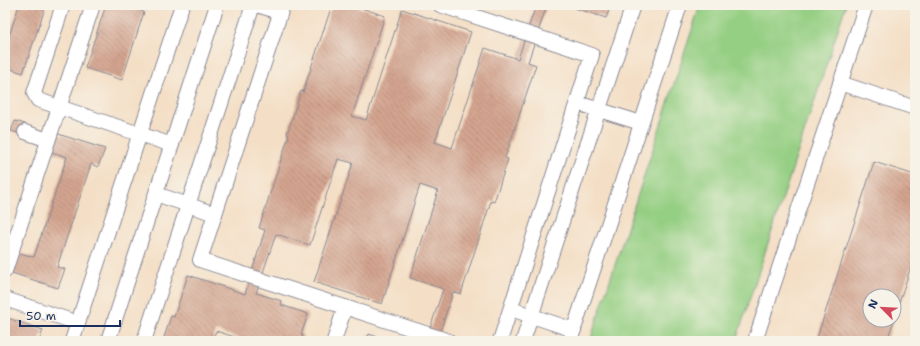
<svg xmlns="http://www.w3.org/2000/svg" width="920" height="346" font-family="'Shantell Sans',sans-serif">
<defs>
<pattern id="building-back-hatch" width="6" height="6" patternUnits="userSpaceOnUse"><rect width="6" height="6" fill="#d4a590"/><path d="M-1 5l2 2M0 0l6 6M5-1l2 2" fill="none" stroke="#ab8779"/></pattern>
</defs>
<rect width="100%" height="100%" fill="#f7f3e8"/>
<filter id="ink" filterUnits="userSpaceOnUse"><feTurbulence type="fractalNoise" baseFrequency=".025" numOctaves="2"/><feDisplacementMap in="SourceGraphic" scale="8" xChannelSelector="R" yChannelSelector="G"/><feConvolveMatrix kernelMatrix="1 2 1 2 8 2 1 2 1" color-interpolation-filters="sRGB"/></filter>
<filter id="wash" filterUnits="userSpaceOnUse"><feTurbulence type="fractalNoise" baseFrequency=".012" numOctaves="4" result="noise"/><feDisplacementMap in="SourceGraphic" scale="16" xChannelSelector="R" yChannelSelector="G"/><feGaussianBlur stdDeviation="0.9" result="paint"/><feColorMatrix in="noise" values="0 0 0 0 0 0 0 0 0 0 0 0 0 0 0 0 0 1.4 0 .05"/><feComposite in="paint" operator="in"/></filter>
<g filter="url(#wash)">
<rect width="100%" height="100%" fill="#f4dfc6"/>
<!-- green -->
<polygon fill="#95cf83" stroke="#587f70" points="700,5 846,5 736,341 590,341"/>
<g id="blocks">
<!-- building -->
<g fill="url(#building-back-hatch)">
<polygon points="19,5 46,5 23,73 5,67 5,49"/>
<polygon points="106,5 123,5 144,12 122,80 85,68"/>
<polygon points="332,5 352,5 385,16 352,116 366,120 402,9 471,32 435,142 452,148 485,48 518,59 536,5 547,5 528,62 536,65 505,158 508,159 494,202 491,201 461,294 453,292 437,341 426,341 443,289 410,278 438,191 420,185 382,304 314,282 353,163 338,159 310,245 276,234 256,293 282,301 281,305 308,314 301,335 303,335 301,341 241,341 241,339 216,331 212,341 163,341 171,316 174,317 188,275 245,294 265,230 259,228 289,135 287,134 301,91 303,92"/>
<polygon points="566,5 611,5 606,18"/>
<polygon points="15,121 25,124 21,134 11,131"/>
<polygon points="55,133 105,149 98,167 91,164 57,267 65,269 58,288 9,272 16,252 34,257 67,157 49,151"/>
<polygon points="874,162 915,175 915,254 894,318 894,296 870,296 870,320 894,320 887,341 816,341"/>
<polygon points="5,317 43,330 39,341 9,341 10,338 5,336"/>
<polygon points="369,334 389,341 367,341"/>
</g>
</g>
</g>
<g filter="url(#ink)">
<use href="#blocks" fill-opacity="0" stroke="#888792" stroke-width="1"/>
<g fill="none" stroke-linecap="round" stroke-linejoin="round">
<defs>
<g id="minor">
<polyline points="63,5 34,93 38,100 172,145"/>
<polyline points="257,5 280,12"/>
<polyline points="283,5 200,260 449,341"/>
<polyline points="440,5 592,55 500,341"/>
<polyline points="840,83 915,108"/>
<polyline points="577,103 641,123"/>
<polyline points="25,132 48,140"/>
<polyline points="156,194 215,214"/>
<polyline points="5,271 93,5"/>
<polyline points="5,299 78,323"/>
<polyline points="511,309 574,330"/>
<polyline points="72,341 182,5"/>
<polyline points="108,341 217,5"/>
<polyline points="144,341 253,5"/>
<polyline points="334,341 345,307"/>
<polyline points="523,341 633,5"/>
<polyline points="570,341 680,5"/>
<polyline points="755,341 866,5"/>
</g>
</defs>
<!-- minor casing -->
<use href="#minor" stroke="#888792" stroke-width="16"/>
<!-- minor -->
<use href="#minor" stroke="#fff" stroke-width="14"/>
</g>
</g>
<!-- margin -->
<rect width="920" height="346" fill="none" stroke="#f7f3e8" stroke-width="20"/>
<!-- north arrow -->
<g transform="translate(882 308) rotate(294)"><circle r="19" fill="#f7f3e8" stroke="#9fa5b1"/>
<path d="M0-3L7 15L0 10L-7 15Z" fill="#d1495b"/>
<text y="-6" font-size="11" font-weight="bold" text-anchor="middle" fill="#1b2f5e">N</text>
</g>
<!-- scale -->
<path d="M20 320v6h100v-6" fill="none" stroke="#1b2f5e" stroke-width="2"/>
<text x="26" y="320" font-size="12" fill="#1b2f5e" stroke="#f7f3e8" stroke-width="3" paint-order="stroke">50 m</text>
</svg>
